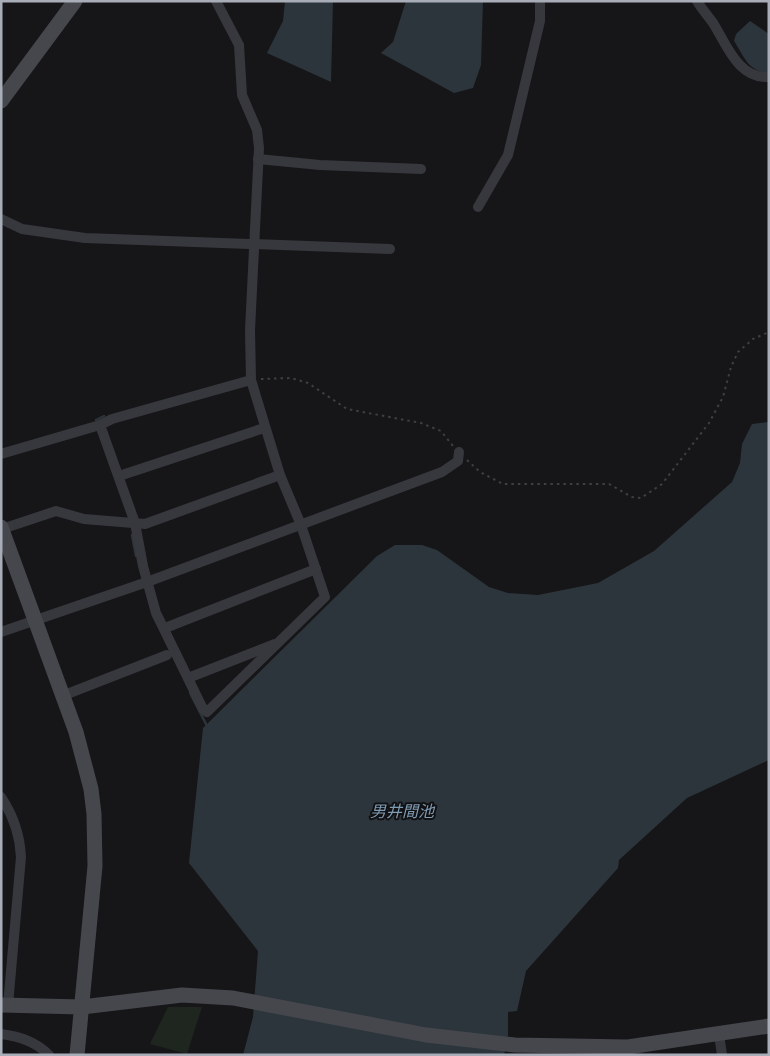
<svg xmlns="http://www.w3.org/2000/svg" width="770" height="1056" font-family="Rubik,'Noto Sans JP',sans-serif">
<rect width="100%" height="100%" fill="#161618"/>
<!-- green -->
<polygon fill="#1e261f" points="168,1007 202,1007 187,1054 150,1044"/>
<!-- water -->
<g fill="#2c353c">
<polygon points="285,1 333,1 331,82 267,53 283,21"/>
<polygon points="406,1 483,1 481,65 473,88 454,93 381,53 393,42"/>
<path d="M750 21 769 34V74C746 69 746 59 734 41L736 34Z"/>
<polygon points="769,422 769,760 687,798 619,860 618,868 526,971 517,1011 508,1012 508,1035 504,1055 243,1055 253,1017 258,951 189,863 203,728 377,556 395,545 422,545 437,550 489,587 508,593 538,595 598,583 654,551 732,482 740,463 742,444 752,424"/>
</g>
<g fill="none" stroke-linecap="round" stroke-linejoin="round">
<!-- stream -->
<g stroke="#2c353c" stroke-width="2.5">
<polyline points="96,420 104,416"/>
<polyline points="132,535 136,556"/>
<polyline points="190,693 207,726"/>
</g>
<!-- path -->
<g stroke="#3d3f44" stroke-width="2" stroke-dasharray="2.5 4" stroke-linecap="butt">
<polyline points="261,379 291,378 308,383 347,409 421,423 441,431 453,446"/>
<polyline points="467,460 480,472 503,484 609,484 632,497 641,498 662,484 709,423 723,397 731,367 738,352 753,339 769,332"/>
</g>
<!-- street -->
<g stroke="#37383d" stroke-width="10">
<path d="M697 1C702 9 708 16 713 23 727 45 738 79 769 77"/>
<polyline points="258,159 320,165 421,169"/>
<polyline points="478,207 508,155 540,21 540,1"/>
<polyline points="1,219 22,229 85,238 390,249"/>
<polyline points="100,425 135,523 143,566 156,613 203,709 207,712 325,597 301,525 280,475 251,380 250,330 259,148 257,130 242,95 239,45 216,1"/>
<polyline points="1,454 100,425 112,419 251,380"/>
<polyline points="119,476 264,428"/>
<polyline points="2,529 56,511 84,519 145,524 280,475"/>
<polyline points="165,628 316,569"/>
<polyline points="1,632 147,582 442,472 458,461 459,452"/>
<polyline points="188,678 275,644"/>
<polyline points="62,696 167,655"/>
<path d="M1 797C13 815 20 835 21 857L8 1005"/>
<path d="M1 1034C19 1036 36 1042 49 1055"/>
<polyline points="719,1034 722,1055"/>
</g>
<!-- secondary -->
<g stroke="#45474d" stroke-width="15">
<polyline points="1,101 75,1"/>
<polyline points="1,527 76,732 91,789 94,814 95,866 77,1055"/>
<polyline points="1,1005 82,1007 182,995 233,998 426,1035 515,1045 628,1047 769,1026"/>
</g>
</g>
<g text-anchor="middle" stroke-width="4" stroke-linejoin="round" paint-order="stroke">
<!-- water labels -->
<g font-size="16" font-style="italic" fill="#7f9bb3" stroke="#111113">
<text x="402" y="817">男井間池</text>
</g>
</g>
<!-- border -->
<rect width="770" height="1056" fill="none" stroke="#a8adb8" stroke-width="5"/>
</svg>
